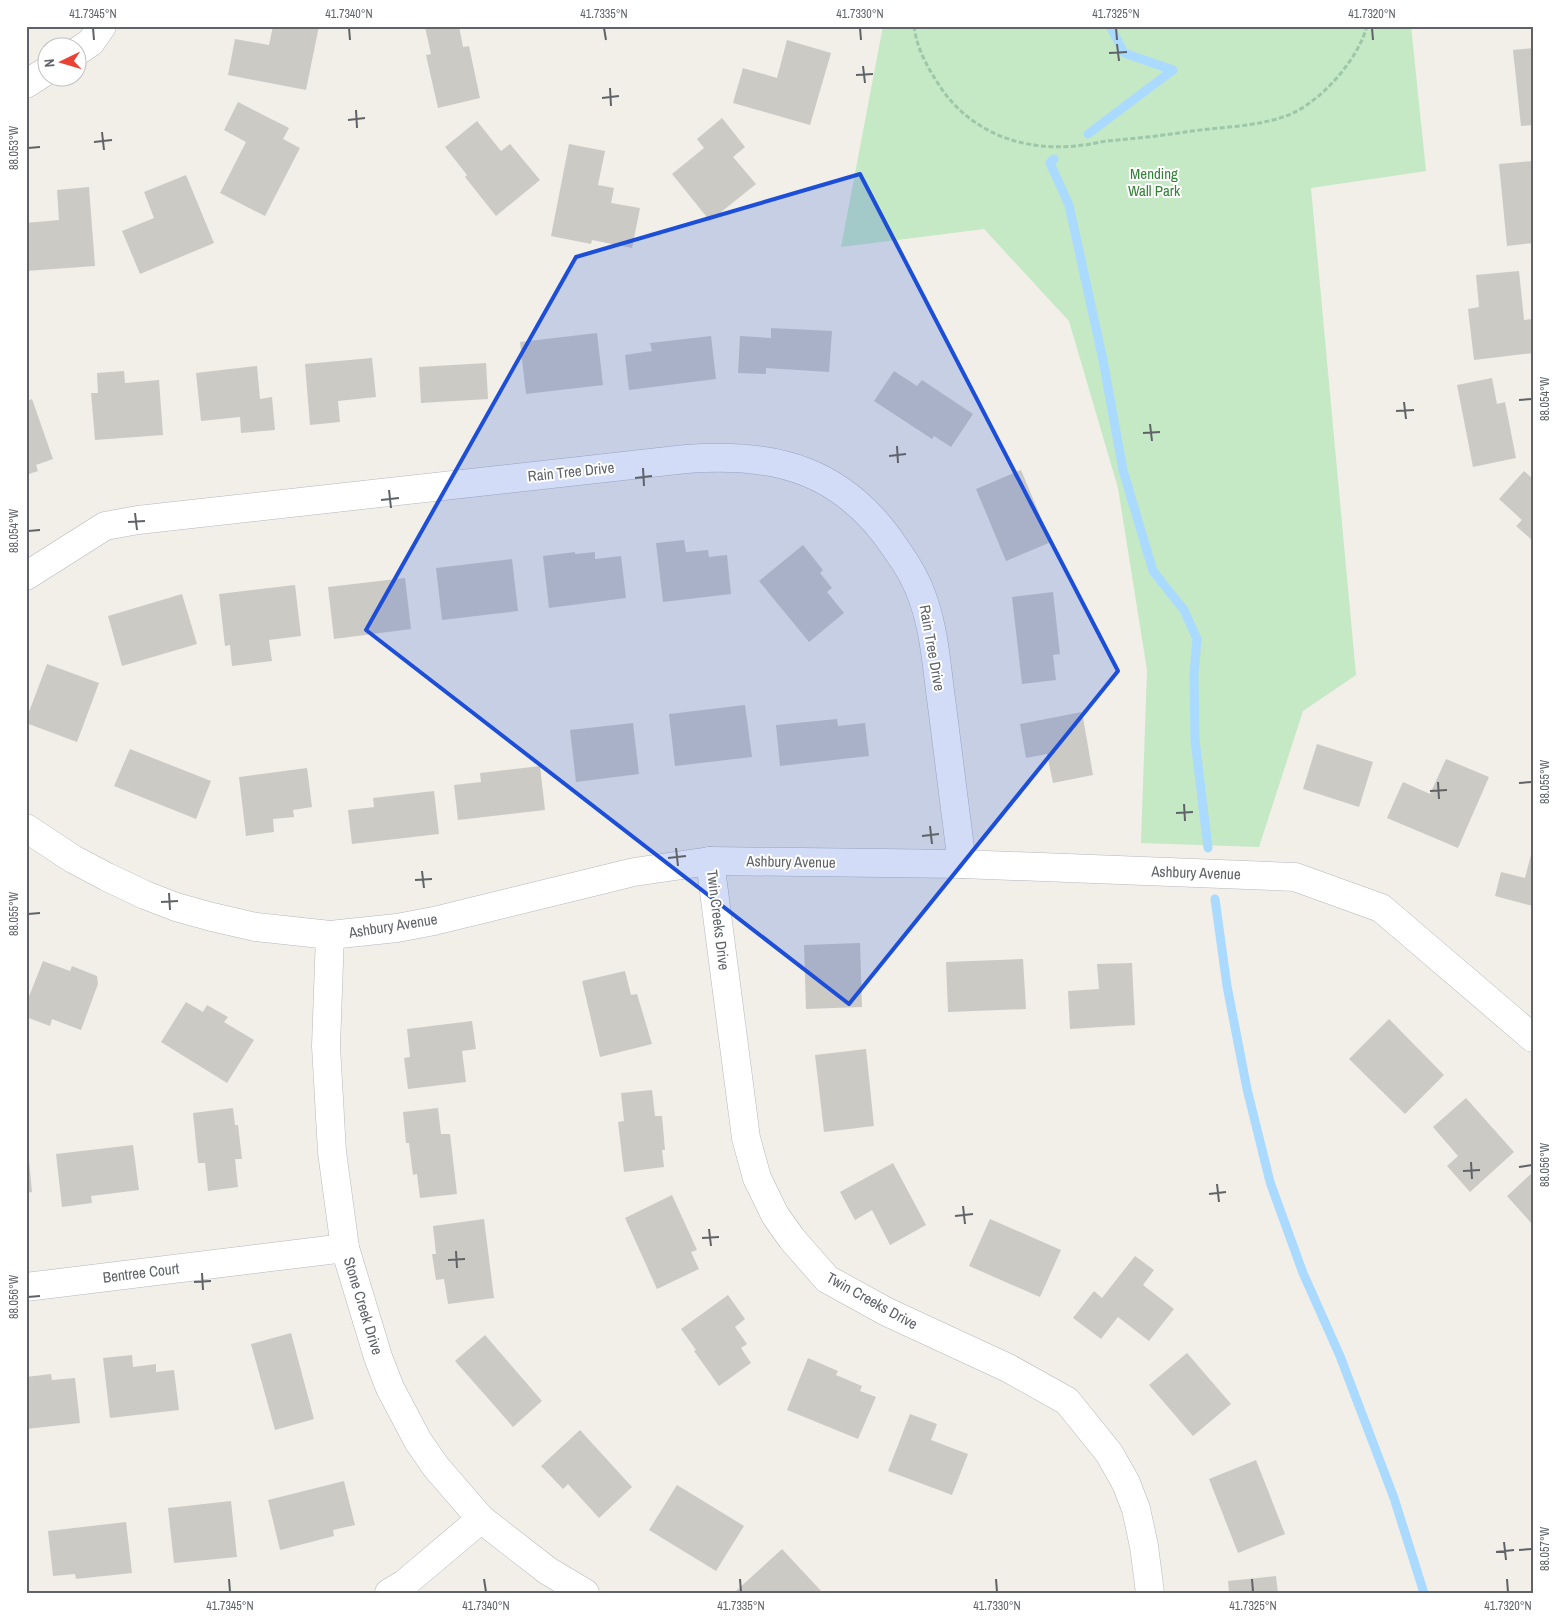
<svg xmlns="http://www.w3.org/2000/svg" width="1559" height="1619" font-family="'Archivo Narrow',sans-serif">
<rect width="100%" height="100%" fill="#f1efe8"/>
<!-- green -->
<polygon fill="#c5e8c5" points="883,26 1411,26 1426,171 1311,188 1356,675 1303,711 1259,847 1141,843 1147,670 1118,488 1069,321 984,229 841,247"/>
<g fill="none" stroke-linecap="round" stroke-linejoin="round">
<!-- stream -->
<g stroke="#aadaff" stroke-width="9">
<polyline points="1088,134 1173,70 1124,53 1110,26"/>
<polyline points="1054,159 1050,163 1069,205 1103,360 1123,470 1153,571 1184,610 1197,639 1194,674 1195,740 1208,848"/>
<polyline points="1215,899 1227,986 1247,1089 1270,1182 1303,1273 1340,1356 1394,1498 1424,1593"/>
</g>
</g>
<!-- building -->
<g fill="#cccac5">
<polygon points="273,26 319,26 306,90 228,75 235,39 269,45"/>
<polygon points="429,26 459,26 463,47 469,46 480,98 438,108 426,55 431,54 425,27"/>
<polygon points="787,40 831,53 810,125 733,103 743,68 777,78"/>
<polygon points="1533,48 1533,125 1521,126 1513,50"/>
<polygon points="238,102 289,128 283,139 300,148 265,216 220,193 246,142 224,130"/>
<polygon points="722,118 745,147 733,157 756,184 710,221 672,174 704,148 697,139"/>
<polygon points="477,121 501,151 510,144 540,180 496,216 465,177 467,175 445,147"/>
<polygon points="569,144 605,151 598,185 614,188 611,203 640,208 632,248 592,240 591,244 551,236"/>
<polygon points="1533,161 1533,243 1507,246 1499,164"/>
<polygon points="186,175 214,243 140,274 122,231 154,218 144,192"/>
<polygon points="89,187 95,266 26,271 26,223 59,220 57,190"/>
<polygon points="1519,271 1524,320 1533,319 1533,353 1474,360 1468,309 1479,307 1476,275"/>
<polygon points="771,328 832,331 829,372 766,368 766,374 738,373 740,336 771,338"/>
<polygon points="597,333 603,385 526,394 520,342"/>
<polygon points="711,336 716,379 629,390 625,355 652,351 650,343"/>
<polygon points="372,358 376,397 338,401 340,422 310,425 305,364"/>
<polygon points="486,363 488,399 421,403 419,367"/>
<polygon points="257,366 260,399 272,397 275,430 241,433 240,417 201,421 196,373"/>
<polygon points="124,371 125,383 159,380 163,435 95,440 91,393 98,393 97,373"/>
<polygon points="894,371 917,386 922,380 973,414 951,447 934,436 932,439 874,401"/>
<polygon points="1492,378 1497,404 1505,402 1516,458 1473,467 1457,385"/>
<polygon points="32,399 53,459 36,465 38,471 26,475 26,402"/>
<polygon points="1021,470 1051,542 1006,561 976,489"/>
<polygon points="1524,471 1533,479 1533,541 1516,526 1522,520 1499,499"/>
<polygon points="684,540 686,552 708,550 709,557 727,555 731,594 663,602 656,543"/>
<polygon points="803,545 823,570 820,573 832,588 827,592 844,613 809,642 759,581"/>
<polygon points="575,552 575,554 595,552 595,559 621,556 626,598 549,608 543,556"/>
<polygon points="512,559 518,611 442,620 436,568"/>
<polygon points="405,578 411,629 334,639 328,587"/>
<polygon points="295,585 301,636 269,640 272,661 232,666 230,645 225,646 219,594"/>
<polygon points="1053,592 1060,654 1053,655 1056,680 1022,684 1012,597"/>
<polygon points="182,594 197,644 122,666 108,616"/>
<polygon points="47,664 99,683 77,742 26,723 26,720"/>
<polygon points="745,705 752,757 675,766 669,714"/>
<polygon points="1082,712 1093,775 1053,783 1047,754 1026,758 1020,724"/>
<polygon points="837,719 838,726 865,723 869,756 780,766 776,725"/>
<polygon points="633,723 639,774 576,782 570,730"/>
<polygon points="1317,744 1373,762 1359,807 1303,789"/>
<polygon points="130,749 211,781 196,819 114,786"/>
<polygon points="1446,759 1489,777 1458,848 1387,818 1403,782 1430,794"/>
<polygon points="540,766 545,810 458,820 454,785 481,782 480,773"/>
<polygon points="307,768 312,807 293,810 294,817 273,819 274,832 246,836 239,777"/>
<polygon points="434,791 439,834 352,844 348,810 374,807 373,798"/>
<polygon points="1532,851 1533,906 1495,896 1501,872 1525,878"/>
<polygon points="860,943 862,1007 806,1009 804,945"/>
<polygon points="1023,959 1026,1009 948,1012 946,962"/>
<polygon points="43,961 70,971 72,966 97,976 98,984 81,1030 52,1019 50,1026 26,1017 26,1004"/>
<polygon points="1132,963 1135,1025 1070,1029 1068,991 1099,989 1097,964"/>
<polygon points="625,971 631,995 637,994 652,1044 600,1057 582,981"/>
<polygon points="186,1002 203,1012 207,1005 228,1017 224,1022 254,1040 227,1083 161,1042"/>
<polygon points="1389,1019 1444,1075 1405,1114 1349,1059"/>
<polygon points="472,1021 476,1049 462,1051 466,1082 408,1089 404,1058 410,1057 407,1029"/>
<polygon points="866,1049 874,1126 824,1132 815,1055"/>
<polygon points="652,1090 655,1116 662,1116 665,1150 662,1150 664,1167 624,1172 618,1122 624,1121 621,1093"/>
<polygon points="1466,1098 1514,1152 1470,1192 1447,1166 1458,1156 1433,1127"/>
<polygon points="233,1108 235,1125 238,1125 242,1159 235,1159 238,1187 208,1191 205,1163 198,1163 193,1113"/>
<polygon points="438,1108 441,1134 450,1134 457,1194 420,1198 417,1174 413,1175 409,1143 406,1143 403,1112"/>
<polygon points="133,1145 139,1190 91,1196 92,1203 62,1207 56,1154"/>
<polygon points="26,1150 28,1150 32,1192 26,1193"/>
<polygon points="893,1163 926,1225 890,1245 872,1210 855,1220 840,1192"/>
<polygon points="1533,1172 1533,1225 1507,1196"/>
<polygon points="672,1195 697,1250 691,1252 699,1269 657,1289 625,1218"/>
<polygon points="484,1219 494,1298 448,1304 444,1279 436,1280 432,1254 436,1254 433,1226"/>
<polygon points="990,1219 1061,1250 1040,1297 969,1266"/>
<polygon points="1135,1256 1154,1270 1143,1285 1174,1309 1149,1341 1118,1317 1101,1339 1073,1318 1094,1291 1102,1298"/>
<polygon points="728,1295 745,1319 735,1327 747,1344 741,1348 751,1363 719,1386 694,1351 696,1350 681,1329"/>
<polygon points="291,1333 314,1419 275,1430 251,1344"/>
<polygon points="485,1335 542,1401 513,1427 455,1361"/>
<polygon points="1187,1353 1231,1404 1193,1436 1149,1385"/>
<polygon points="132,1355 133,1367 156,1364 156,1372 174,1370 179,1410 110,1418 103,1358"/>
<polygon points="808,1358 838,1371 836,1375 862,1386 860,1391 876,1397 858,1439 787,1410"/>
<polygon points="51,1374 52,1380 75,1378 80,1423 26,1429 26,1377"/>
<polygon points="910,1414 937,1424 931,1440 968,1454 952,1495 888,1471"/>
<polygon points="580,1430 632,1487 599,1518 568,1484 563,1489 541,1466"/>
<polygon points="1256,1460 1285,1534 1238,1553 1209,1479"/>
<polygon points="344,1481 355,1525 333,1530 334,1536 280,1550 268,1500"/>
<polygon points="677,1485 744,1526 716,1571 649,1530"/>
<polygon points="231,1501 237,1557 174,1563 168,1508"/>
<polygon points="126,1522 132,1573 76,1579 75,1574 53,1576 48,1531"/>
<polygon points="782,1549 823,1593 738,1593 736,1591"/>
<polygon points="1276,1576 1278,1593 1229,1593 1228,1581"/>
</g>
<g fill="none" stroke-linecap="round" stroke-linejoin="round">
<defs>
<g id="minor">
<polyline points="78,51 91,42 102,26"/>
<polyline points="26,84 48,70"/>
<path d="M26 576 105 526 138 520 686 459C776 452 844 470 896 549 907 564 917 581 923 599 935 633 937 671 942 706 949 759 955 811 962 864"/>
<polyline points="26,828 73,859 107,877 145,895 176,907 212,917 256,927 330,935 397,928 434,921 634,872 710,861 962,864 1295,877 1381,908 1533,1038"/>
<polyline points="710,861 746,1138 757,1178 775,1215 792,1239 827,1279 887,1312 1008,1368 1067,1401 1109,1453 1126,1483 1136,1509 1144,1546 1150,1593"/>
<polyline points="330,935 326,1046 332,1152 345,1248 378,1357 390,1388 418,1441 436,1467 481,1519 548,1571 585,1593"/>
<polyline points="26,1287 345,1248"/>
<polyline points="389,1593 404,1584 481,1519"/>
</g>
</defs>
<!-- minor casing -->
<use href="#minor" stroke="#b5b8bc" stroke-width="29"/>
<!-- path -->
<path stroke="#9cc7a9" stroke-width="3" stroke-dasharray="5 2.5" stroke-linecap="butt" d="M914 26C917 50 928 68 941 88 972 133 1022 151 1076 146 1086 145 1096 143 1106 141 1132 139 1159 136 1185 132 1218 127 1263 127 1293 113 1324 98 1358 59 1367 26"/>
<!-- minor -->
<use href="#minor" stroke="#fff" stroke-width="28"/>
</g>
<!-- marked area -->
<path fill="#1d4ed8" fill-opacity="0.2" stroke="#1d4ed8" stroke-width="4" stroke-linejoin="round" d="M860 174 1118 671 849 1004 366 630 576 257Z"/>
<!-- ticks -->
<path fill="none" stroke="#5f6368" stroke-width="2" d="M93 28 94 40M349 28 350 40M604 28 606 40M860 28 861 40M1116 28 1117 40M1372 28 1373 40M1117 44 1119 61M1109 53 1127 52M863 66 865 83M856 75 873 74M610 88 611 106M602 98 619 96M356 110 357 128M348 120 365 118M102 132 104 150M94 142 112 140M28 148 40 147M1519 400 1532 399M1404 402 1406 419M1396 411 1414 410M1150 424 1152 441M1143 433 1160 432M897 446 898 463M889 456 906 454M643 468 644 486M635 478 652 476M389 490 391 508M381 500 399 498M135 513 137 530M128 522 145 521M28 531 40 530M1438 782 1439 799M1519 783 1532 782M1430 791 1447 790M1184 804 1185 821M1176 813 1193 812M930 826 932 844M922 836 939 834M676 848 678 866M668 858 686 856M422 871 424 888M415 880 432 879M169 893 170 910M161 902 178 901M28 914 40 913M1471 1162 1472 1179M1519 1167 1532 1165M1463 1171 1480 1170M1217 1184 1219 1202M1209 1194 1226 1192M963 1206 965 1224M955 1216 973 1214M709 1229 711 1246M702 1238 719 1237M456 1251 457 1268M448 1260 465 1259M202 1273 203 1290M194 1282 211 1281M28 1297 40 1296M1504 1542 1506 1560M1519 1550 1532 1549M1496 1552 1514 1550M229 1579 230 1592M484 1579 486 1592M740 1579 741 1592M996 1579 997 1592M1252 1579 1253 1592M1507 1579 1508 1592"/>
<g text-anchor="middle" stroke-width="4" stroke-linejoin="round" paint-order="stroke">
<!-- park labels -->
<g font-size="15" fill="#348238" stroke="#fff">
<text x="1154" y="179">Mending<tspan x="1154" dy="17">Wall Park</tspan></text>
</g>
<!-- street labels -->
<g font-size="15" fill="#5f6368" stroke="#fff">
<text transform="translate(571 472) rotate(-6)" y="5">Rain Tree Drive</text>
<text transform="translate(932 648) rotate(80)" y="5">Rain Tree Drive</text>
<text transform="translate(791 862) rotate(1)" y="5">Ashbury Avenue</text>
<text transform="translate(1196 873) rotate(2)" y="5">Ashbury Avenue</text>
<text transform="translate(718 920) rotate(83)" y="5">Twin Creeks Drive</text>
<text transform="translate(393 926) rotate(-9)" y="5">Ashbury Avenue</text>
<text transform="translate(141 1273) rotate(-7)" y="5">Bentree Court</text>
<text transform="translate(872 1301) rotate(29)" y="5">Twin Creeks Drive</text>
<text transform="translate(363 1306) rotate(73)" y="5">Stone Creek Drive</text>
</g>
</g>
<!-- border -->
<rect width="1559" height="1619" fill="none" stroke="#ffffff" stroke-width="55"/>
<!-- north arrow -->
<g transform="translate(62 62) rotate(265)"><circle r="24" fill="#ffffff" stroke="#bfc1c3"/>
<path d="M0-4L9 19L0 12L-9 19Z" fill="#ea4335"/>
<text y="-8" font-size="14" font-weight="bold" text-anchor="middle" fill="#5f6368">N</text>
</g>
<rect x="28" y="28" width="1504" height="1564" fill="none" stroke="#5f6368" stroke-width="2"/>
<g font-size="12" text-anchor="middle" fill="#5f6368">
<text x="93" y="18">41.7345°N</text>
<text x="349" y="18">41.7340°N</text>
<text x="604" y="18">41.7335°N</text>
<text x="860" y="18">41.7330°N</text>
<text x="1116" y="18">41.7325°N</text>
<text x="1372" y="18">41.7320°N</text>
<text transform="translate(14 148) rotate(-90)" y="4">88.053°W</text>
<text transform="translate(1545 399) rotate(-90)" y="4">88.054°W</text>
<text transform="translate(14 531) rotate(-90)" y="4">88.054°W</text>
<text transform="translate(1545 782) rotate(-90)" y="4">88.055°W</text>
<text transform="translate(14 914) rotate(-90)" y="4">88.055°W</text>
<text transform="translate(1545 1165) rotate(-90)" y="4">88.056°W</text>
<text transform="translate(14 1297) rotate(-90)" y="4">88.056°W</text>
<text transform="translate(1545 1549) rotate(-90)" y="4">88.057°W</text>
<text x="230" y="1610">41.7345°N</text>
<text x="486" y="1610">41.7340°N</text>
<text x="741" y="1610">41.7335°N</text>
<text x="997" y="1610">41.7330°N</text>
<text x="1253" y="1610">41.7325°N</text>
<text x="1508" y="1610">41.7320°N</text>
</g>
</svg>
